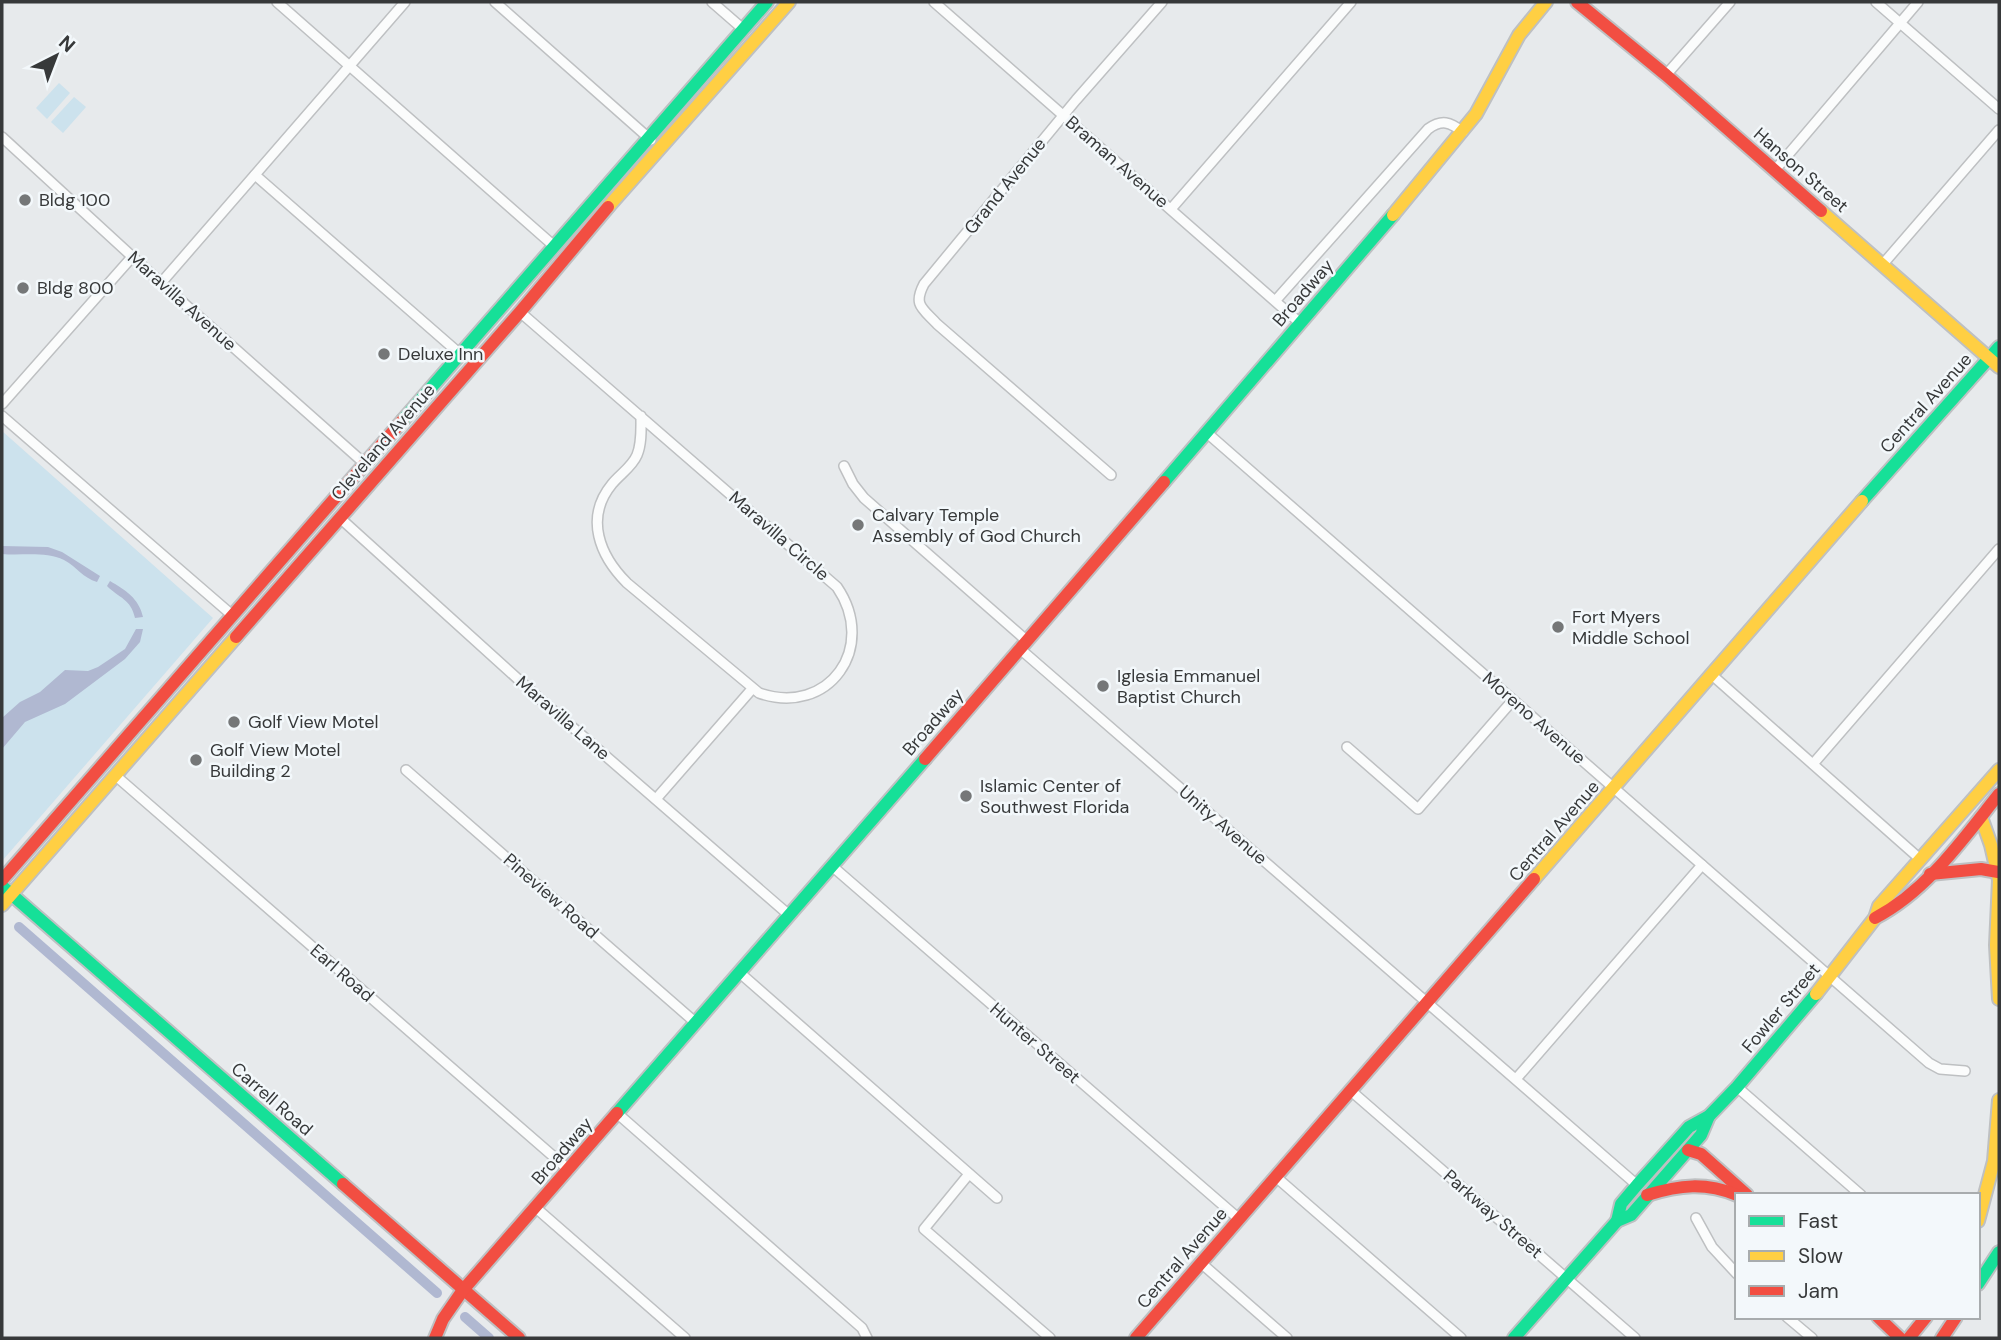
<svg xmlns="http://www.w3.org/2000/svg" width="2001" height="1340" font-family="'DM Sans',sans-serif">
<rect width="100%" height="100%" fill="#e7eaec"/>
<!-- green -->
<g fill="#cce2ed">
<polygon points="59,83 70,93 47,119 36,108"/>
<polygon points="74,97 86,107 63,133 51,122"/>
<polygon points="2,431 213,618 2,861"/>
</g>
<!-- water -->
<g fill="#b0b8d1">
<path d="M2 546 48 547 62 552 100 576 97 582C83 578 77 567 64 560 45 551 22 556 2 554Z"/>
<path d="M110 581C125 590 139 598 143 617L135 618C131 599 119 598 107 586Z"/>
<polygon points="136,629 143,629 140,642 125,659 65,704 25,722 2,749 2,718 20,702 40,692 65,670 88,671 98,667 125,649"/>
</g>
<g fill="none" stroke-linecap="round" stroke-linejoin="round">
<!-- canal -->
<g stroke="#b0b8d1" stroke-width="10">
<polyline points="19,927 437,1293"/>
<polyline points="465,1317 489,1338"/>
</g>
<defs>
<g id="street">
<polyline points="277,2 554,246"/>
<polyline points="495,2 651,140"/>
<polyline points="712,2 743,29"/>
<polyline points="934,2 1300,323"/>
<polyline points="1876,2 1999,109"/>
<polyline points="1666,75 1730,2"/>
<polyline points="2,137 161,283 364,463"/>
<polyline points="1775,170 1918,2"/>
<polyline points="255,175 460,354"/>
<polyline points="1171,209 1351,2"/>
<polyline points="1883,264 1999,130"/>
<polyline points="161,283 405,2"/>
<path d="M1276 300 1428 129C1442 119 1450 122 1463 132"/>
<path d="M520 312 837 587C878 647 829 717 759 693L627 583C600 556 584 518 612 484 620 474 632 467 637 455 642 443 641 428 641 416"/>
<polyline points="2,404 132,257"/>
<polyline points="2,416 232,615"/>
<polyline points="1206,432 1929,1063 1940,1069 1965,1071"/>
<polyline points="844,466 853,484 864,498 1026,640"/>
<path d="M1111 475 937 324C922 308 913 305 924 284L1076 100 1162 2"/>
<polyline points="340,518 540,699 789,915"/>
<polyline points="1019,648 1637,1185"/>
<polyline points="1712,675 1920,859"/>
<polyline points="1347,747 1418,809 1513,700"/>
<polyline points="1813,764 1999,549"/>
<polyline points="406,770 696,1023"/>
<polyline points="116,776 569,1170"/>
<polyline points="656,799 752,689"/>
<polyline points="832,866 1239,1219"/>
<polyline points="740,973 997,1198"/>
<polyline points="1516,1079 1702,865"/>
<polyline points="1737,1087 1861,1195"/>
<polyline points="1350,1090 1635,1338"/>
<polyline points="618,1114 862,1328 867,1338"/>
<polyline points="969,1174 924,1229 1050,1338"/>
<polyline points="1276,1177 1461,1338"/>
<polyline points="536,1208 685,1338"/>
<polyline points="1696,1218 1712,1247 1737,1274"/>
<polyline points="1201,1263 1287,1338"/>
<polyline points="1787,1317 1812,1338"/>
</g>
<g id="fast">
<polyline points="403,420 767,2"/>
<polyline points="1164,482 1393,215"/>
<polyline points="1862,501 1999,347"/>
<polyline points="2,886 343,1184"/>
<polyline points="617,1113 925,759"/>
<polyline points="1617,1221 1621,1204 1637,1185 1689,1127 1709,1116 1737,1087 1816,994"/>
<polyline points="1978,1284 1999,1252"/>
<polyline points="1514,1338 1617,1221 1631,1215 1701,1135 1709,1116"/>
</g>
<g id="slow">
<polyline points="608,207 789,2"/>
<polyline points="1821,211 1999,367"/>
<polyline points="1393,215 1476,114 1519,35 1546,2"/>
<polyline points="1981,817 1991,845 1999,880 1996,945 1999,999"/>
<polyline points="1534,879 1862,501"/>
<polyline points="2,905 236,637"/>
<polyline points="1816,994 1875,918 1879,906 1999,770"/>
<polyline points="1978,1221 1994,1161 1999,1100"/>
</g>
<g id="jam">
<polyline points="1577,2 1666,75 1821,211"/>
<polyline points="236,637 520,312 608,207"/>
<polyline points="925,759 1164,482"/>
<polyline points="1930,874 1981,869 1998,872"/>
<polyline points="2,880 403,420"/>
<path d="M1875 918C1927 891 1963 839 1999 794"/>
<polyline points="1688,1150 1701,1154 1747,1195"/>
<polyline points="343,1184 519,1338"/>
<path d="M1647 1195C1680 1185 1705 1182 1737 1195"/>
<polyline points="1878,1317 1900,1338"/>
<polyline points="435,1338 443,1319 463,1290 617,1113"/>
<polyline points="1136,1338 1534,879"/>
<polyline points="1909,1338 1926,1317"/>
<polyline points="1942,1338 1956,1317"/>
</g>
</defs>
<!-- street casing -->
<use href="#street" stroke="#bec0c2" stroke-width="12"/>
<!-- fast casing -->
<use href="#fast" stroke="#bec0c2" stroke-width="16"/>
<!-- slow casing -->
<use href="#slow" stroke="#bec0c2" stroke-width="16"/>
<!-- jam casing -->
<use href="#jam" stroke="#bec0c2" stroke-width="16"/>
<!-- street -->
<use href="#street" stroke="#fbfcfc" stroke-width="9"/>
<!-- fast -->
<use href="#fast" stroke="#16e098" stroke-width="12"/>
<!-- slow -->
<use href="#slow" stroke="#ffcf43" stroke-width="12"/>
<!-- jam -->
<use href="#jam" stroke="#f24e42" stroke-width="12"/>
</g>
<!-- markers -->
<g fill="#757778" stroke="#f3f8fb" stroke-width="2.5">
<circle cx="25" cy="200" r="7"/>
<circle cx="23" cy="288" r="7"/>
<circle cx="384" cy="354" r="7"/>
<circle cx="858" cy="525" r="7"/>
<circle cx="1558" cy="627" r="7"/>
<circle cx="1103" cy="686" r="7"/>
<circle cx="234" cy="722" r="7"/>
<circle cx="196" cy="760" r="7"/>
<circle cx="966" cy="796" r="7"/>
</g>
<g text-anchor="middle" stroke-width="5" stroke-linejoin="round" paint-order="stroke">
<!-- street labels -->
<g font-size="18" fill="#37393a" stroke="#f3f8fb">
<text transform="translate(1117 162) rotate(41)" y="6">Braman Avenue</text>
<text transform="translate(1801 170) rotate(41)" y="6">Hanson Street</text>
<text transform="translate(1005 186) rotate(-51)" y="6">Grand Avenue</text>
<text transform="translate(1303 293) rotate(-49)" y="6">Broadway</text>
<text transform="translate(182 301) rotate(42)" y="6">Maravilla Avenue</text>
<text transform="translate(1926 403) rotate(-48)" y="6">Central Avenue</text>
<text transform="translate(383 442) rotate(-49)" y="6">Cleveland Avenue</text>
<text transform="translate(779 536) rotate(41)" y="6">Maravilla Circle</text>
<text transform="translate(563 718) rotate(41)" y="6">Maravilla Lane</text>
<text transform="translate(1534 718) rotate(41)" y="6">Moreno Avenue</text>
<text transform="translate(933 722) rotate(-49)" y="6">Broadway</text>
<text transform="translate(1223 825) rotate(41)" y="6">Unity Avenue</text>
<text transform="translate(1554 831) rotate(-49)" y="6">Central Avenue</text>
<text transform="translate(551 896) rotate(41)" y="6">Pineview Road</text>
<text transform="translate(342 973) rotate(41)" y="6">Earl Road</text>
<text transform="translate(1781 1008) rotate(-50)" y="6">Fowler Street</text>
<text transform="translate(1035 1043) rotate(41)" y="6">Hunter Street</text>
<text transform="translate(272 1099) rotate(41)" y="6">Carrell Road</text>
<text transform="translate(562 1151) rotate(-49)" y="6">Broadway</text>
<text transform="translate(1493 1214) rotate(41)" y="6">Parkway Street</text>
<text transform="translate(1182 1258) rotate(-49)" y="6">Central Avenue</text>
</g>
<!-- poi labels -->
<g font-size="18" fill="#37393a" stroke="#f3f8fb" text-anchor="start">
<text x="39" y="206">Bldg 100</text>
<text x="37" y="294">Bldg 800</text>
<text x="398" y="360">Deluxe Inn</text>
<text x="872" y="521">Calvary Temple<tspan x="872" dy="21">Assembly of God Church</tspan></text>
<text x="1572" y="623">Fort Myers<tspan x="1572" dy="21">Middle School</tspan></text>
<text x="1117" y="682">Iglesia Emmanuel<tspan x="1117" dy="21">Baptist Church</tspan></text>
<text x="248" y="728">Golf View Motel</text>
<text x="210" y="756">Golf View Motel<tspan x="210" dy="21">Building 2</tspan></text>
<text x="980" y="792">Islamic Center of<tspan x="980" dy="21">Southwest Florida</tspan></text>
</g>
</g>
<!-- border -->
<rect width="2001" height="1340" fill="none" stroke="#37393a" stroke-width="7"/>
<!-- legend -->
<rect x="1735" y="1193" width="245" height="126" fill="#f3f8fb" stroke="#a8acae" stroke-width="2"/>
<rect x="1749" y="1216" width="35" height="10" fill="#16e098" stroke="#a8acae" stroke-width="2"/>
<text x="1798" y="1228" font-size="21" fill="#37393a">Fast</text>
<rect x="1749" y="1251" width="35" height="10" fill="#ffcf43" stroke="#a8acae" stroke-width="2"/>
<text x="1798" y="1263" font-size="21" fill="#37393a">Slow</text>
<rect x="1749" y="1286" width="35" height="10" fill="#f24e42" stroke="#a8acae" stroke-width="2"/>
<text x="1798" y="1298" font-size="21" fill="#37393a">Jam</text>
<!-- north arrow -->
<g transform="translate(56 56) rotate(42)" stroke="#f3f8fb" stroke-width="5" paint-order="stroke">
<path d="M0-5L12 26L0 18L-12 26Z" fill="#37393a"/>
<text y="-10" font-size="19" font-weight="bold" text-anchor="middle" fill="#37393a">N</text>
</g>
</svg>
